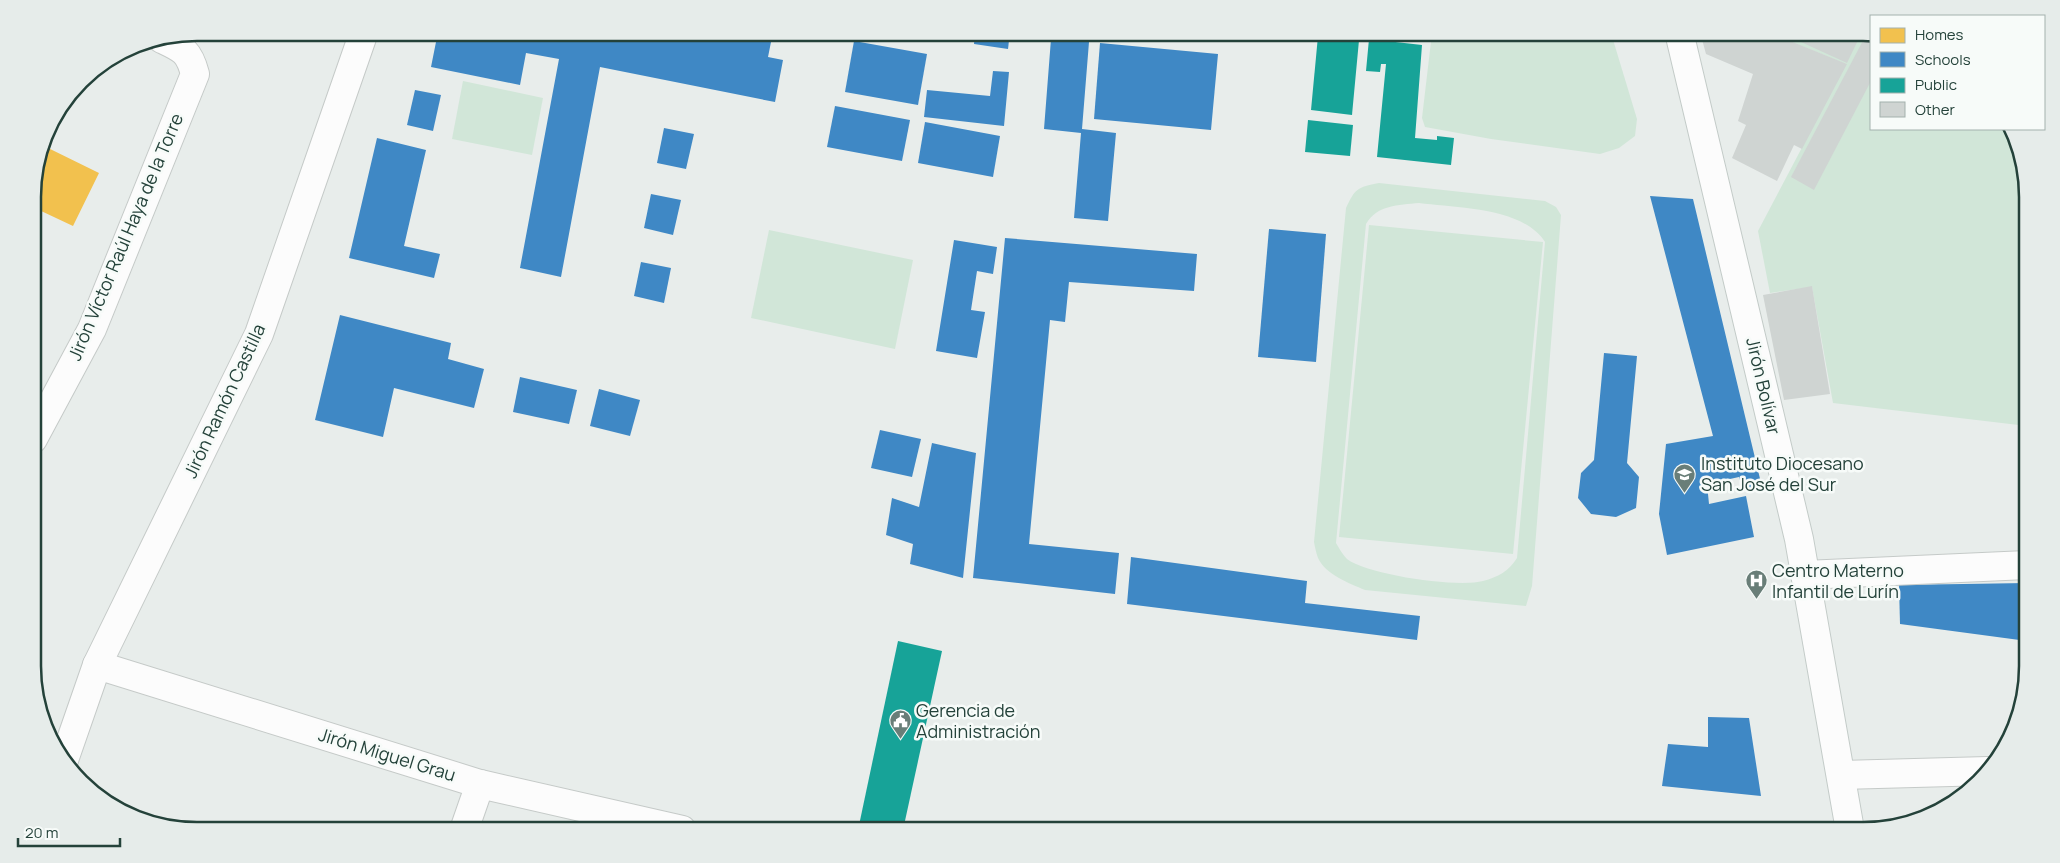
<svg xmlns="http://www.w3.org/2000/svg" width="2060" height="863" font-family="Manrope,sans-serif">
<rect width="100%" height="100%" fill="#e8edeb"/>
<!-- green -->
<g fill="#d1e6d8" fill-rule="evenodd">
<polygon points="1863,32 1871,34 1871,129 2007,129 2026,176 2027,426 1833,403 1812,287 1770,293 1758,231 1846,64 1770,33"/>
<polygon points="1611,33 1637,119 1635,136 1619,148 1600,154 1491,139 1425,127 1422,118 1432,33"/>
<polygon points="463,81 543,98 532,155 452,139"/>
<path d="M1379 183 1545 201 1556 207 1561 215 1532 586 1526 606 1365 590C1349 583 1326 575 1318 558 1316 553 1315 547 1314 542L1346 208C1355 189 1357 187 1379 183ZM1419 203C1456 208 1523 207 1545 242L1517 558C1509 571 1498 577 1483 581 1458 588 1368 575 1347 559 1343 555 1339 548 1336 543L1366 224C1377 205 1398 205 1419 203Z"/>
<polygon points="1369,225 1543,242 1513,554 1339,537"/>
<polygon points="769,230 913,260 895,349 751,318"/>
</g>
<!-- homes -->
<polygon fill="#f2c14e" points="44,146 99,173 73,226 39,210 33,223 33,186"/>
<!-- schools -->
<g fill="#3f88c5">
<polygon points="438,32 773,32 768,57 783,60 775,102 600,67 561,277 520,268 559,59 526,53 520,85 431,67"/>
<polygon points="975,32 1010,32 1008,49 974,44"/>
<polygon points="1051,39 1089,42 1082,129 1116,133 1108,221 1074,218 1081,133 1044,129"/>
<polygon points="854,41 927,54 918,105 845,92"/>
<polygon points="1100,43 1218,54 1211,130 1094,119"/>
<polygon points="993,71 1009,72 1004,126 924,117 927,90 990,96"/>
<polygon points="415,90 441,95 433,131 407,125"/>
<polygon points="835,106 910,120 902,161 827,147"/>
<polygon points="925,122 1000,136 993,177 918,163"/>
<polygon points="664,128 694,134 686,169 657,163"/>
<polygon points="377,138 426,150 404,246 440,254 434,278 349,258"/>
<polygon points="651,194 681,200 673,235 644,228"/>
<polygon points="1650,196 1693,199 1762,487 1743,490 1739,477 1707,484 1709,504 1746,496 1754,537 1667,555 1659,514 1666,444 1713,436"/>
<polygon points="1269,229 1326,234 1316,362 1258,357"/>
<polygon points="1005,238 1197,254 1194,291 1069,282 1065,322 1050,320 1029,544 1119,553 1115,594 973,578"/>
<polygon points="954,240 997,247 993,274 977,271 971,310 985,312 977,358 936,351"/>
<polygon points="641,262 671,268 664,303 634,296"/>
<polygon points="340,315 451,343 448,359 484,369 474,408 394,388 383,437 315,420"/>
<polygon points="1604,353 1637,356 1627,463 1639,477 1636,508 1616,517 1591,514 1578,498 1581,473 1594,460"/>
<polygon points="520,377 577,390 569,424 513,412"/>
<polygon points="599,389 640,400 630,436 590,426"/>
<polygon points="880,430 921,439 912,477 871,468"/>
<polygon points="932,443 976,453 963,578 910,564 913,544 886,535 892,498 919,507"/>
<polygon points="1131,557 1307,581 1305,603 1420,616 1417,640 1127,604"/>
<polygon points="2027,583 2027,641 1900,624 1899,585"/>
<polygon points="1708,717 1749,718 1761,796 1662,786 1668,744 1708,747"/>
</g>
<!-- public -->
<g fill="#17a398">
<polygon points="1338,32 1410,32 1409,42"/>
<polygon points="1318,36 1359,40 1352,115 1311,110"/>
<polygon points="1369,39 1422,45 1415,138 1437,140 1437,136 1454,138 1451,165 1377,157 1386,64 1381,64 1380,72 1366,71"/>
<polygon points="1308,120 1353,125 1350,156 1305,152"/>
<polygon points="898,641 942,651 903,830 858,830"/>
</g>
<!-- building -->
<g fill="#cfd4d2">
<polygon points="1700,32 1768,32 1847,64 1802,149 1794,145 1777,181 1732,158 1746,125 1738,121 1753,74 1706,54"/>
<polygon points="1779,32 1862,32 1847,63"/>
<polygon points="1867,33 1871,34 1871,81 1814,190 1791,177"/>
<polygon points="1812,286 1830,394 1784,400 1763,295"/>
</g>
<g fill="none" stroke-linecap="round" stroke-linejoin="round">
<defs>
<g id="street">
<path d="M33 439 92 329 195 74C189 51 183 49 162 39"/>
<polyline points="1805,575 2027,565"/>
<polyline points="97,665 480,784 682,830"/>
<polyline points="64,760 97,665 259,334 364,32"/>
<polyline points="1841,775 1988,771"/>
<polyline points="464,830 480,784"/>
</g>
<polyline id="secondary" points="1679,32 1799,539 1850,830"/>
</defs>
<!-- street casing -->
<use href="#street" stroke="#c5cac8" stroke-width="30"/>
<!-- secondary casing -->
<use href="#secondary" stroke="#c3cbc8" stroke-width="30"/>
<!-- street -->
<use href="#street" stroke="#fcfcfc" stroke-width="28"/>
<!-- secondary -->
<use href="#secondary" stroke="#fcfcfc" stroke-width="28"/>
</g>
<!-- icons -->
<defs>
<symbol id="university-pin" viewBox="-11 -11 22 30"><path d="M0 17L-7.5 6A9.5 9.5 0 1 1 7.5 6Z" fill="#697e78" stroke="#f7fbf9"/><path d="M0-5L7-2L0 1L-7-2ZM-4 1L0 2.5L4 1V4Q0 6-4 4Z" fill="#fff"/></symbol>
<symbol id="hospital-pin" viewBox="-11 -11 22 30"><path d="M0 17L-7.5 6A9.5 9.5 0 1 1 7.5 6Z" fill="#697e78" stroke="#f7fbf9"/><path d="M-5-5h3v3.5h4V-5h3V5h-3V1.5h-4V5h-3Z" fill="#fff"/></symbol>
<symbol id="civic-pin" viewBox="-11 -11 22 30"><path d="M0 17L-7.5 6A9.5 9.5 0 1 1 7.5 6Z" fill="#697e78" stroke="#f7fbf9"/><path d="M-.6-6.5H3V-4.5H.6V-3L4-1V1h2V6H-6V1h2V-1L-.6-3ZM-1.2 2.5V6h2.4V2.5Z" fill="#fff"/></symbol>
</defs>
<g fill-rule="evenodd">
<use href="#university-pin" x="1672" y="462" width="25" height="34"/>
<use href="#hospital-pin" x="1744" y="568" width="25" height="34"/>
<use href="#civic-pin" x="888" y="708" width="25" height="34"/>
</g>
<g text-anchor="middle" stroke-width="5" stroke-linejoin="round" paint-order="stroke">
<!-- street labels -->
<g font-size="18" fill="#24423a" stroke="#f7fbf9">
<text transform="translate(126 237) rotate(-67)" y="6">Jirón Víctor Raúl Haya de la Torre</text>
<text transform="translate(1763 386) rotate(77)" y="6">Jirón Bolívar</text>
<text transform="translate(225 401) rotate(-65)" y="6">Jirón Ramón Castilla</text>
<text transform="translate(387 755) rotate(17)" y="6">Jirón Miguel Grau</text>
</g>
<!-- poi labels -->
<g font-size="18" fill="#24423a" stroke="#f7fbf9" text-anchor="start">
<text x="1701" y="470">Instituto Diocesano<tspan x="1701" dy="21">San José del Sur</tspan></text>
<text x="1772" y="577">Centro Materno<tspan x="1772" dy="21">Infantil de Lurín</tspan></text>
<text x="916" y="717">Gerencia de<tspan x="916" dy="21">Administración</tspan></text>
</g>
</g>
<!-- crop -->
<path d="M0 0H2060V863H0ZM197 41H1863A156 156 0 0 1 2019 197V666A156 156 0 0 1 1863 822H197A156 156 0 0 1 41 666V197A156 156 0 0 1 197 41Z" fill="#e6ecea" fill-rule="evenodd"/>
<path fill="none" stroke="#24423a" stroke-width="2.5" d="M197 41H1863A156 156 0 0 1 2019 197V666A156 156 0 0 1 1863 822H197A156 156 0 0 1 41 666V197A156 156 0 0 1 197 41Z"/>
<!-- legend -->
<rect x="1870" y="15" width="175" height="115" fill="#f7fbf9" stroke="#a3b1ad"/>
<rect x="1880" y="28" width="25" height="15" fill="#f2c14e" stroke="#a3b1ad"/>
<text x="1915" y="40" font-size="15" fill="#24423a">Homes</text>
<rect x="1880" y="52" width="25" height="15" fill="#3f88c5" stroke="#a3b1ad"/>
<text x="1915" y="65" font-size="15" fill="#24423a">Schools</text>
<rect x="1880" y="78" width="25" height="15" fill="#17a398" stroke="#a3b1ad"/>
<text x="1915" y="90" font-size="15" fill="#24423a">Public</text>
<rect x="1880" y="102" width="25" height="15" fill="#cfd4d2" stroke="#a3b1ad"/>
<text x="1915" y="115" font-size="15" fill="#24423a">Other</text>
<!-- scale -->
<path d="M18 838v8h102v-8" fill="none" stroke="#24423a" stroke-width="2.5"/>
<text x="25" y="838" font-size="15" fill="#24423a" stroke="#f7fbf9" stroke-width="4" paint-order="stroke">20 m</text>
</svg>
